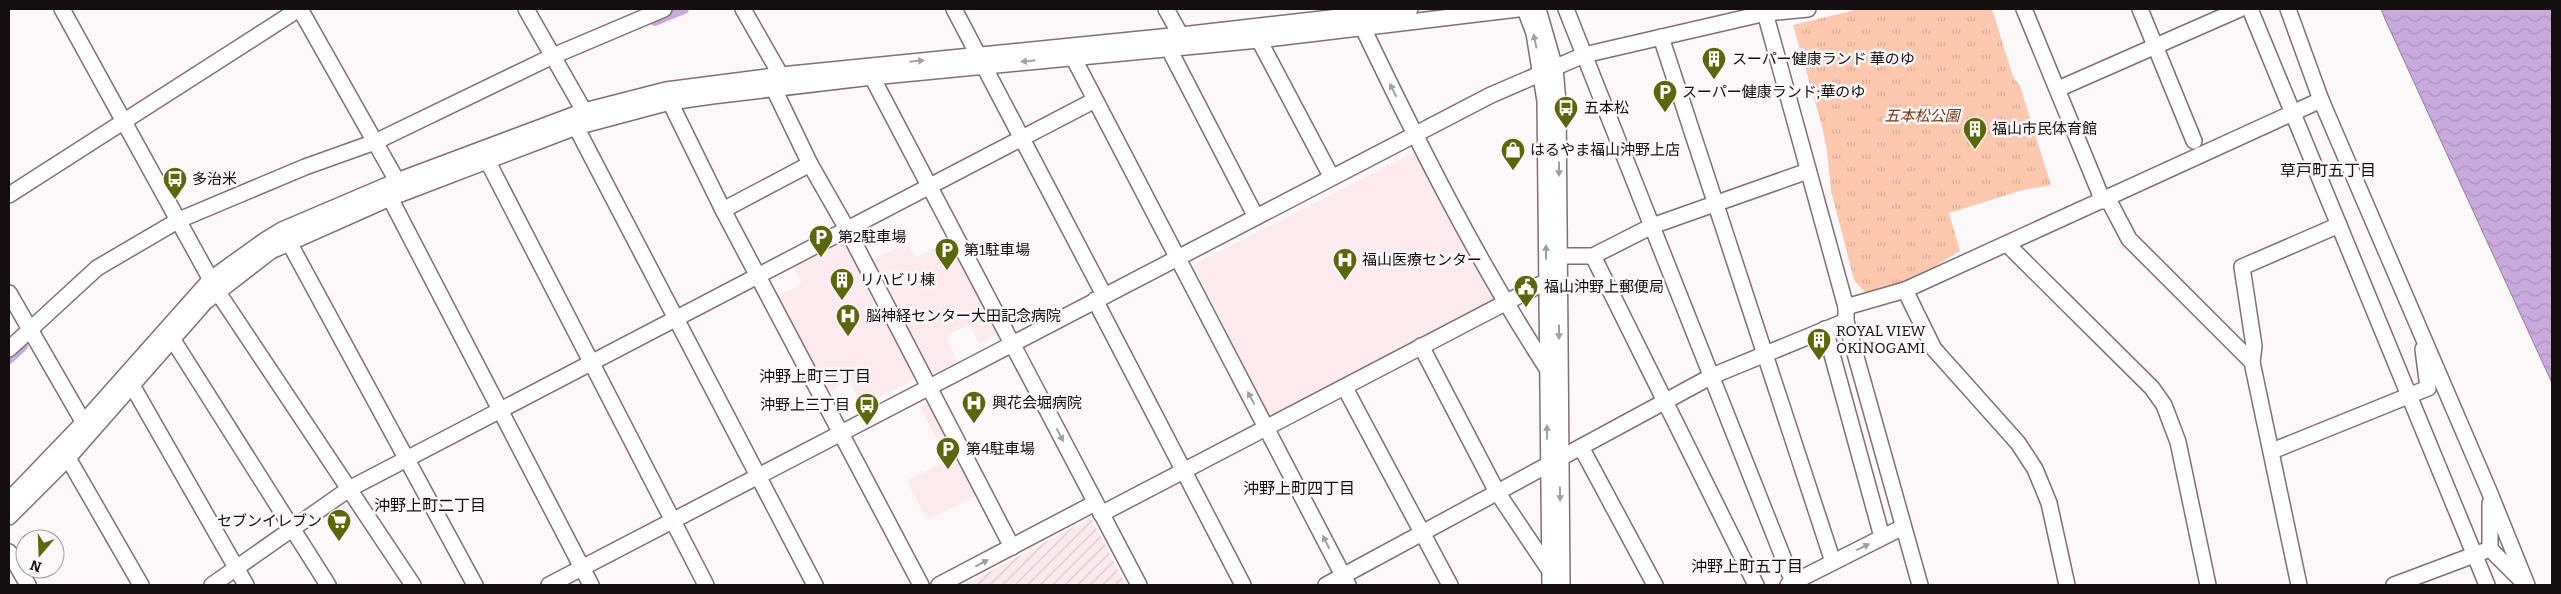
<svg xmlns="http://www.w3.org/2000/svg" width="2561" height="594" font-family="Bitter,'Noto Sans JP',serif">
<defs>
<pattern id="industrial-furrows" width="10" height="10" patternUnits="userSpaceOnUse" patternTransform="scale(1.25)"><rect width="10" height="10" fill="#fdeaef"/><path d="M-1 1l2-2M0 10L10 0M9 11l2-2" fill="none" stroke="#d8c8cc"/></pattern>
<pattern id="park-tufts" width="24" height="20" patternUnits="userSpaceOnUse" patternTransform="scale(1.25)"><rect width="24" height="20" fill="#fec8ae"/><path d="M3 7l-1-3M5 7V3M7 7l1-3M15 17l-1-3M17 17v-4M19 17l1-3" fill="none" stroke="#d9ab95"/></pattern>
<pattern id="water-waves" width="16" height="10" patternUnits="userSpaceOnUse" patternTransform="scale(1.25)"><rect width="16" height="10" fill="#caaadd"/><path d="M0 5q4-4 8 0t8 0" fill="none" stroke="#ad91bd"/></pattern>
</defs>
<rect width="100%" height="100%" fill="#fcf7f8"/>
<!-- built -->
<g fill="#fdeaef">
<polygon points="1419,150 1497,297 1496,301 1416,341 1417,345 1272,421 1193,265"/>
<polygon points="845,234 919,377 862,406 849,381 826,393 777,297 802,284 791,262"/>
<polygon points="953,238 1002,332 979,343 969,325 946,336 957,362 927,376 869,262 907,243 916,257"/>
<polygon points="933,401 979,494 927,520 907,481 947,460 920,407"/>
</g>
<!-- industrial -->
<polygon fill="url(#industrial-furrows)" points="1091,518 1126,585 964,585"/>
<!-- park -->
<polygon fill="url(#park-tufts)" points="1859,9 1992,9 2013,77 2020,86 2051,185 2023,190 1949,213 1960,251 1932,268 1873,296 1866,293 1854,280 1831,191 1827,151 1822,126 1793,25"/>
<!-- water -->
<polygon fill="url(#water-waves)" stroke="#947ba0" points="2381,9 2552,9 2552,383 2385,19"/>
<g fill="none" stroke-linecap="round" stroke-linejoin="round">
<!-- canal -->
<g stroke="#caaadd" stroke-width="10">
<polyline points="655,21 684,9"/>
<polyline points="9,359 23,346"/>
</g>
<defs>
<g id="minor">
<polyline points="62,9 217,291 413,585"/>
<polyline points="300,9 401,188"/>
<polyline points="526,9 588,118"/>
<polyline points="743,9 784,81"/>
<polyline points="954,9 1104,295"/>
<polyline points="1166,9 1185,43"/>
<polyline points="1525,9 1534,33 1545,101 1550,585"/>
<polyline points="1538,9 1555,68 1558,102 1562,585"/>
<polyline points="1566,9 1794,585"/>
<polyline points="1764,9 1846,307 1846,321 1920,585"/>
<polyline points="2024,9 2103,201"/>
<polyline points="2140,9 2194,141"/>
<polyline points="2250,9 2487,585"/>
<polyline points="2288,9 2321,100 2489,491 2527,585"/>
<path d="M1363 28C1419 145 1477 261 1548 370"/>
<polyline points="1661,37 1833,562"/>
<polyline points="1259,40 1331,176"/>
<polyline points="1169,49 1256,217"/>
<polyline points="1073,57 1348,585"/>
<polyline points="872,77 1139,585"/>
<polyline points="774,89 810,164 847,229 1012,547"/>
<polyline points="2058,89 2240,9"/>
<polyline points="670,102 723,210 921,585"/>
<polyline points="576,127 815,585"/>
<polyline points="487,160 706,585"/>
<polyline points="9,195 299,9"/>
<polyline points="390,198 591,585"/>
<polyline points="2108,199 2129,239 2252,362 2299,585"/>
<polyline points="723,210 810,164"/>
<polyline points="284,233 475,585"/>
<polyline points="2007,244 2152,388 2164,405 2178,442 2208,585"/>
<polyline points="1559,256 1593,256 1652,226 1808,171"/>
<polyline points="1593,256 1756,585"/>
<polyline points="1905,290 1934,349 2018,443 2035,469 2049,503 2067,585"/>
<polyline points="9,293 88,430"/>
<polyline points="1095,300 1243,585"/>
<polyline points="1846,307 1905,290 2321,100"/>
<polyline points="1825,329 1882,537"/>
<polyline points="173,340 328,585"/>
<polyline points="1421,346 1497,492 1550,571"/>
<polyline points="9,349 97,268 179,220 305,167 375,142 553,56 664,9"/>
<polyline points="2252,362 2254,346 2242,267 2339,225"/>
<polyline points="133,387 246,585"/>
<polyline points="1345,388 1450,585"/>
<polyline points="1581,447 1655,585"/>
<polyline points="2272,451 2428,388 2423,349"/>
<polyline points="68,458 141,585"/>
<polyline points="9,500 84,422 211,279 264,241 282,230 397,181 584,111 666,90 781,75 1181,35 1410,9"/>
<polyline points="1101,514 1547,281"/>
<polyline points="9,517 68,458 205,302 271,251 390,198 576,127 670,102 712,96 872,77 1259,40 1518,9"/>
<polyline points="2490,549 2522,581"/>
<polyline points="9,552 28,585"/>
<polyline points="212,585 349,489 1095,100"/>
<polyline points="549,585 1491,95 1584,55 1766,13 1808,9"/>
<polyline points="939,585 1095,503"/>
<polyline points="1326,585 1712,376 1846,321"/>
<polyline points="1788,585 1903,527"/>
<polyline points="2394,585 2490,549 2490,503"/>
</g>
</defs>
<!-- minor casing -->
<use href="#minor" stroke="#836e74" stroke-width="18"/>
<!-- minor -->
<use href="#minor" stroke="#fff" stroke-width="15"/>
</g>
<!-- one-way arrows -->
<defs><path id="oneway-solid" d="M-6-.8H1V-3.2L6.5 0L1 3.2V.8H-6Z" transform="scale(1.25)"/></defs>
<g fill="#a19f9f">
<use href="#oneway-solid" transform="translate(1535 41) rotate(-102)"/>
<use href="#oneway-solid" transform="translate(917 61) rotate(-6)"/>
<use href="#oneway-solid" transform="translate(1028 61) rotate(174)"/>
<use href="#oneway-solid" transform="translate(1393 90) rotate(-116)"/>
<use href="#oneway-solid" transform="translate(1559 169) rotate(90)"/>
<use href="#oneway-solid" transform="translate(1546 252) rotate(-90)"/>
<use href="#oneway-solid" transform="translate(1559 332) rotate(90)"/>
<use href="#oneway-solid" transform="translate(1251 398) rotate(-118)"/>
<use href="#oneway-solid" transform="translate(1547 432) rotate(-90)"/>
<use href="#oneway-solid" transform="translate(1060 435) rotate(63)"/>
<use href="#oneway-solid" transform="translate(1560 494) rotate(89)"/>
<use href="#oneway-solid" transform="translate(1326 542) rotate(-117)"/>
<use href="#oneway-solid" transform="translate(1863 547) rotate(-26)"/>
<use href="#oneway-solid" transform="translate(982 563) rotate(-28)"/>
</g>
<!-- icons -->
<defs>
<symbol id="building-pin" viewBox="-11 -11 22 30"><path d="M0 17L-7.5 6A9.5 9.5 0 1 1 7.5 6Z" fill="#5c670b" stroke="#fcf7f8"/><path d="M-4-6H4V6H1V3H-1V6H-4ZM-2.5-4.3h1.7v1.8h-1.7ZM.8-4.3h1.7v1.8H.8ZM-2.5-1h1.7V.8h-1.7ZM.8-1h1.7V.8H.8Z" fill="#fff"/></symbol>
<symbol id="parking-pin" viewBox="-11 -11 22 30"><path d="M0 17L-7.5 6A9.5 9.5 0 1 1 7.5 6Z" fill="#5c670b" stroke="#fcf7f8"/><path d="M-3.5-5.5H1a3.5 3.5 0 0 1 0 7H-1V5.5H-3.5ZM-1-3.4V-.6H.8a1.4 1.4 0 0 0 0-2.8Z" fill="#fff"/></symbol>
<symbol id="bus-pin" viewBox="-11 -11 22 30"><path d="M0 17L-7.5 6A9.5 9.5 0 1 1 7.5 6Z" fill="#5c670b" stroke="#fcf7f8"/><path d="M-5-6H5V4H4V6H2V4H-2V6H-4V4H-5ZM-3.5-4V0h7V-4ZM-3.5 1.2v1.5H-2V1.2ZM2 1.2v1.5H3.5V1.2Z" fill="#fff"/></symbol>
<symbol id="shop-pin" viewBox="-11 -11 22 30"><path d="M0 17L-7.5 6A9.5 9.5 0 1 1 7.5 6Z" fill="#5c670b" stroke="#fcf7f8"/><path d="M-5-2.5h2.3a2.7 3.5 0 0 1 5.4 0H5L5.5 6h-11ZM-1.5-2.5h3a1.5 2.3 0 0 0-3 0Z" fill="#fff"/></symbol>
<symbol id="hospital-pin" viewBox="-11 -11 22 30"><path d="M0 17L-7.5 6A9.5 9.5 0 1 1 7.5 6Z" fill="#5c670b" stroke="#fcf7f8"/><path d="M-5-5h3v3.5h4V-5h3V5h-3V1.5h-4V5h-3Z" fill="#fff"/></symbol>
<symbol id="civic-pin" viewBox="-11 -11 22 30"><path d="M0 17L-7.5 6A9.5 9.5 0 1 1 7.5 6Z" fill="#5c670b" stroke="#fcf7f8"/><path d="M-.6-6.5H3V-4.5H.6V-3L4-1V1h2V6H-6V1h2V-1L-.6-3ZM-1.2 2.5V6h2.4V2.5Z" fill="#fff"/></symbol>
<symbol id="supermarket-pin" viewBox="-11 -11 22 30"><path d="M0 17L-7.5 6A9.5 9.5 0 1 1 7.5 6Z" fill="#5c670b" stroke="#fcf7f8"/><path d="M-6-5.5h2.5l.6 2H6L4.5 2H-2.5L-4.4-4H-6ZM-1.5 3.2a1.3 1.3 0 1 0 .1 0ZM3 3.2a1.3 1.3 0 1 0 .1 0Z" fill="#fff"/></symbol>
</defs>
<g fill-rule="evenodd">
<use href="#building-pin" x="1700" y="45" width="28" height="38"/>
<use href="#parking-pin" x="1651" y="78" width="28" height="38"/>
<use href="#bus-pin" x="1552" y="94" width="28" height="38"/>
<use href="#building-pin" x="1961" y="115" width="28" height="38"/>
<use href="#shop-pin" x="1499" y="136" width="28" height="38"/>
<use href="#bus-pin" x="161" y="165" width="28" height="38"/>
<use href="#parking-pin" x="807" y="223" width="28" height="38"/>
<use href="#parking-pin" x="933" y="236" width="28" height="38"/>
<use href="#hospital-pin" x="1331" y="246" width="28" height="38"/>
<use href="#building-pin" x="828" y="266" width="28" height="38"/>
<use href="#civic-pin" x="1512" y="273" width="28" height="38"/>
<use href="#hospital-pin" x="834" y="302" width="28" height="38"/>
<use href="#building-pin" x="1805" y="326" width="28" height="38"/>
<use href="#hospital-pin" x="960" y="389" width="28" height="38"/>
<use href="#bus-pin" x="853" y="391" width="28" height="38"/>
<use href="#parking-pin" x="934" y="435" width="28" height="38"/>
<use href="#supermarket-pin" x="325" y="507" width="28" height="38"/>
</g>
<g text-anchor="middle" stroke-width="5" stroke-linejoin="round" paint-order="stroke">
<!-- poi labels -->
<g font-size="15" fill="#150e10" stroke="#fcf7f8" text-anchor="start">
<text x="1732" y="64">スーパー健康ランド 華のゆ</text>
<text x="1682" y="97">スーパー健康ランド;華のゆ</text>
<text x="1584" y="113">五本松</text>
<text x="1992" y="134">福山市民体育館</text>
<text x="1530" y="155">はるやま福山沖野上店</text>
<text x="192" y="184">多治米</text>
<text x="838" y="242">第2駐車場</text>
<text x="964" y="255">第1駐車場</text>
<text x="1362" y="265">福山医療センター</text>
<text x="860" y="285">リハビリ棟</text>
<text x="1544" y="292">福山沖野上郵便局</text>
<text x="866" y="321">脳神経センター大田記念病院</text>
<text x="1836" y="336">ROYAL VIEW<tspan x="1836" dy="17">OKINOGAMI</tspan></text>
<text x="992" y="408">興花会堀病院</text>
<text x="850" y="410" text-anchor="end">沖野上三丁目</text>
<text x="966" y="454">第4駐車場</text>
<text x="322" y="526" text-anchor="end">セブンイレブン</text>
</g>
<!-- park labels -->
<g font-size="15" font-style="italic" fill="#7c370d" stroke="#fcf7f8">
<text x="1922" y="121">五本松公園</text>
</g>
<!-- neighbourhood labels -->
<g font-size="16" fill="#150e10" stroke="#fcf7f8">
<text x="2328" y="176">草戸町五丁目</text>
<text x="815" y="382">沖野上町三丁目</text>
<text x="1299" y="494">沖野上町四丁目</text>
<text x="430" y="511">沖野上町二丁目</text>
<text x="1747" y="572">沖野上町五丁目</text>
</g>
</g>
<!-- border -->
<rect width="2561" height="594" fill="none" stroke="#150e10" stroke-width="20"/>
<!-- north arrow -->
<g transform="translate(40 554) rotate(199)"><circle r="24" fill="#fcf7f8" stroke="#a09a9b"/>
<path d="M0-4L9 19L0 12L-9 19Z" fill="#5c670b"/>
<text y="-8" font-size="14" font-weight="bold" text-anchor="middle" fill="#150e10">N</text>
</g>
</svg>
